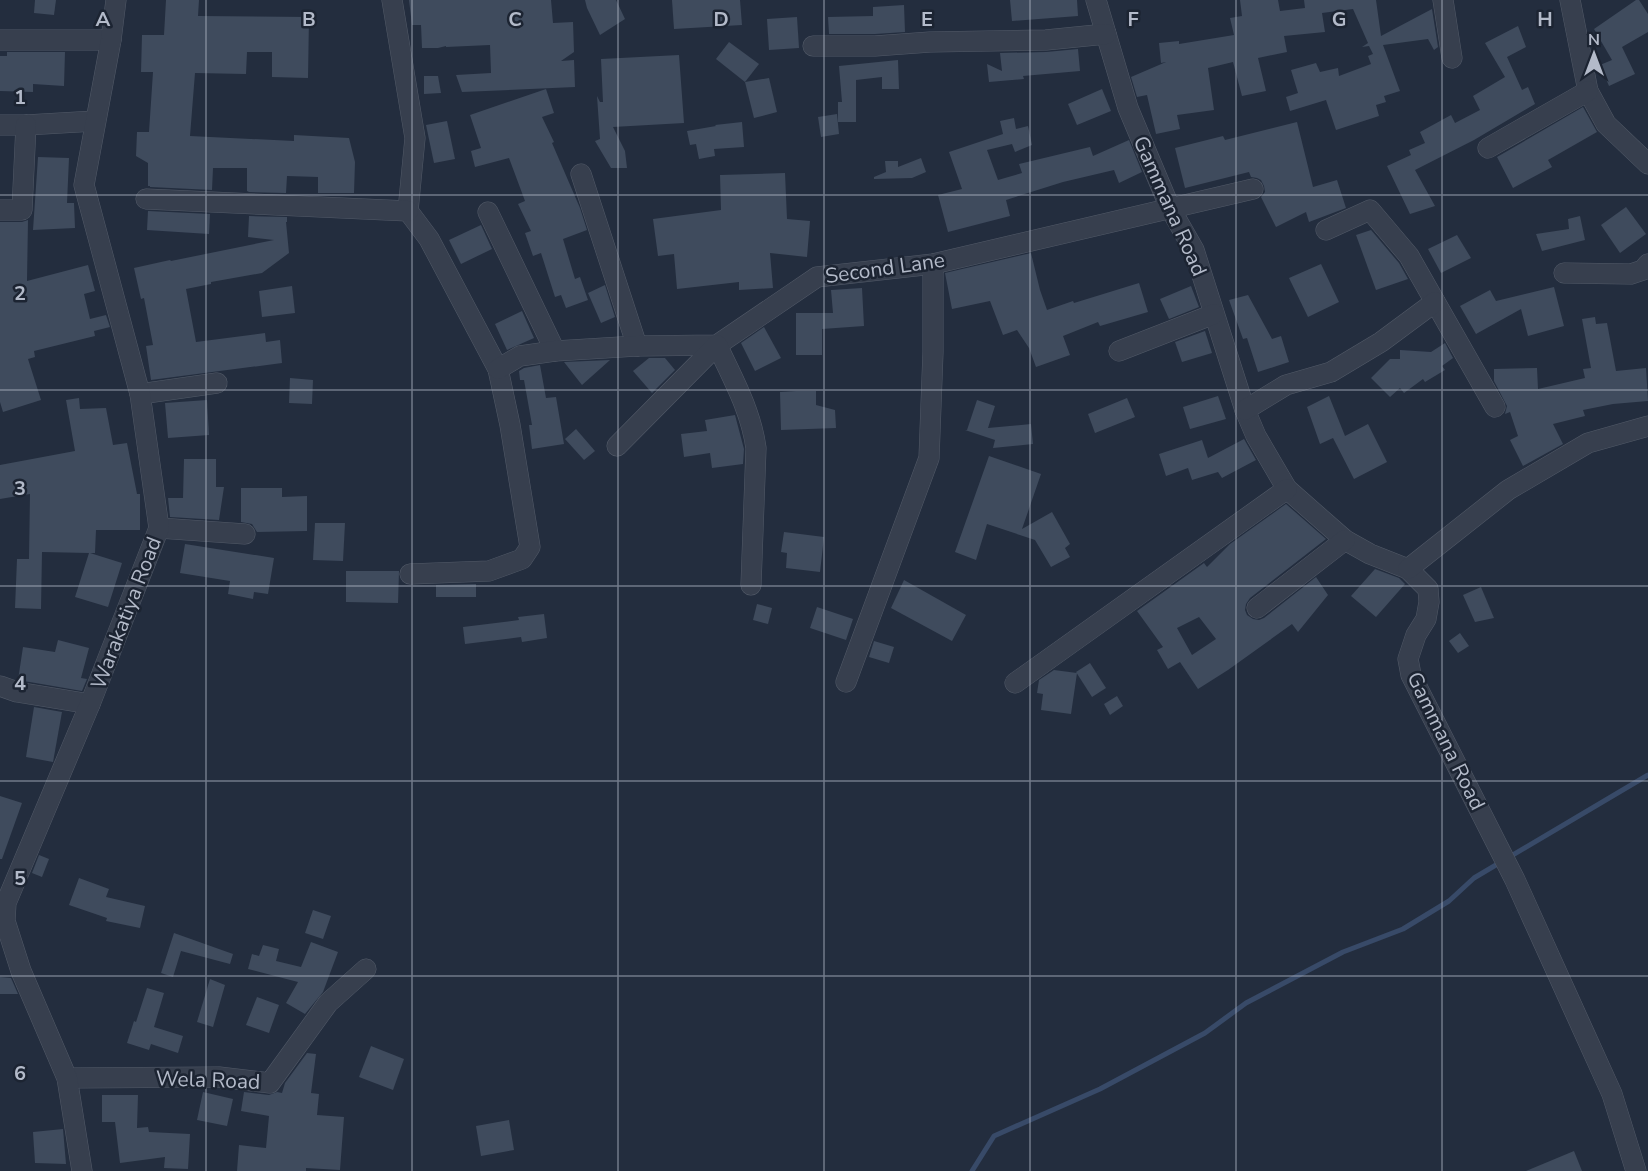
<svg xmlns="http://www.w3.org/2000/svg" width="1648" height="1171" font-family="'Nunito Sans',sans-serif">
<rect width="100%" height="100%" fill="#232d3e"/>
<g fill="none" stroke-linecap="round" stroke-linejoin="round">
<!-- stream -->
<polyline stroke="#384a68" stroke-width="5" points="972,1171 994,1136 1100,1089 1205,1033 1246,1003 1343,952 1403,929 1449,901 1474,878 1648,775"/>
</g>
<!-- building -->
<g fill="#3f4b5d" fill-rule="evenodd">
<polygon points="35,0 56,0 54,15 34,13"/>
<polygon points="166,0 199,0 198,16 309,17 308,78 272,77 272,52 247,52 246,74 195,73 190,136 294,141 294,135 349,138 355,162 354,193 318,193 318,177 287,176 286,193 249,192 247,191 247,168 213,168 212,190 150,187 150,186 148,186 148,163 136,156 137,132 149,132 153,72 141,72 142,35 164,35"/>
<polygon points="409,0 551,0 553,23 573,22 574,52 561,61 574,60 575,87 462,92 456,75 491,73 490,45 446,47 446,46 438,48 422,48 421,25 412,25"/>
<polygon points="585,0 616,0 625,19 600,35 587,8"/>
<polygon points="672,0 740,0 742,25 674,29"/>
<polygon points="1010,0 1077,0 1078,16 1012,21"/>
<polygon points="1240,0 1278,0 1280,11 1305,8 1304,0 1376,0 1381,36 1432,9 1438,47 1434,50 1428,39 1383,45 1400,91 1384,96 1386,102 1376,105 1379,116 1336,130 1326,100 1290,111 1286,97 1298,93 1291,70 1316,63 1320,72 1338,68 1339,76 1371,64 1368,56 1373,54 1369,46 1362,47 1368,43 1353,9 1322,13 1325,32 1284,36 1287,52 1258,58 1266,91 1242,96 1233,62 1208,68 1214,110 1177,115 1180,129 1156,134 1147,95 1137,97 1131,77 1166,62 1161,63 1159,43 1179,41 1179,44 1234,35 1230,18 1242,16"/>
<polygon points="1636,0 1639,0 1648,14 1648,32 1622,47 1635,74 1609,86 1600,65 1612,60 1594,29"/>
<polygon points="904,5 905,32 875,34 829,34 828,17 873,16 873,7"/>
<polygon points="797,17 799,48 769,50 767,19"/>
<polygon points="1518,26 1526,47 1507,57 1522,90 1528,87 1535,104 1474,140 1415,170 1435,206 1410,214 1387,166 1411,155 1409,150 1425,143 1420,132 1451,115 1455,123 1480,110 1473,96 1505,77 1485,43"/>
<polygon points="729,42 759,64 745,82 716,59"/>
<polygon points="1078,49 1080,71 1023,76 1024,79 989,82 987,64 1002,71 1000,53 1046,52"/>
<polygon points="7,52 65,52 64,86 33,84 33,92 0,91 0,56 7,56"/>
<polygon points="679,55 684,123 613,127 625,151 627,168 611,168 595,141 600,139 597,96 600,102 603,102 601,59"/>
<polygon points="898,60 899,89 882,89 882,77 856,80 856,122 838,122 838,102 842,102 839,66"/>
<polygon points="424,76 438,76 441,93 424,94"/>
<polygon points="769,78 777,112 754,118 745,82"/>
<polygon points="546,89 554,113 542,117 554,142 552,143 580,208 587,230 563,239 575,279 580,277 588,300 566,308 561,295 555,297 541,253 533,256 525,233 531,231 518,204 525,201 509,158 475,167 471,151 481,148 470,115"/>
<polygon points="1102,89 1111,111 1077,125 1068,104"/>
<polygon points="1583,107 1597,132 1548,160 1552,167 1513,188 1497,157"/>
<polygon points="837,114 839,134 821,137 818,117"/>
<polygon points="1014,118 1016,129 1028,126 1032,145 1015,152 1012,144 987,150 998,180 1022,173 1019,164 1090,147 1093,156 1129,140 1142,172 1119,183 1114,170 1063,182 1006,200 1010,216 948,232 938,195 962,189 949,152 1003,134 1000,121"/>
<polygon points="447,121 455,159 434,163 426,125"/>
<polygon points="742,122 744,147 714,149 715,156 699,159 696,144 690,145 687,131 716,126 715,125"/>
<polygon points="1297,122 1313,187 1337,180 1346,208 1309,222 1306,212 1276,227 1261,197 1265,192 1264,186 1261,180 1257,178 1251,177 1249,172 1185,188 1175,148 1223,136 1225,140"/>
<polygon points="38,157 69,158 67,203 74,203 75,228 33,230"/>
<polygon points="921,158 926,172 912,178 874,179 874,177 886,172 885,161 898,161 898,167"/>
<polygon points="785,173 787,219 810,221 807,257 770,253 773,288 739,290 739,282 677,289 674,254 658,256 653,219 721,210 720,175"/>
<polygon points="1626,207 1646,234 1620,253 1601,225"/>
<polygon points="148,211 210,214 209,234 147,230"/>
<polygon points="249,216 287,217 287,222 286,222 289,253 262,273 211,282 211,284 186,289 196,342 265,333 266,342 280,340 282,363 151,380 146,346 153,345 144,298 141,299 134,268 170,260 171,261 274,240 248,237"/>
<polygon points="1580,216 1585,240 1542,251 1536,234 1569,229 1568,219"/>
<polygon points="28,220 27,281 88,265 95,291 84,294 90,319 106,315 110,327 94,331 95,336 34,351 35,357 28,359 41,400 3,412 0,402 0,222 22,222"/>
<polygon points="481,225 492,249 461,264 449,240"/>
<polygon points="1371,230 1399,263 1408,279 1376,290 1356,235"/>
<polygon points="1457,235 1471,258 1441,273 1428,249"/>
<polygon points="1031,253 1040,290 1047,310 1073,301 1074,303 1139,283 1148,312 1100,326 1098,322 1063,336 1070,355 1036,367 1029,348 1017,330 1003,335 990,301 952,309 945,273"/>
<polygon points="1321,264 1339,302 1308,317 1289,278"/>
<polygon points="605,285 615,317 601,323 588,293"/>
<polygon points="292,286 295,313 262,317 259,291"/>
<polygon points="1191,286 1199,307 1169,319 1160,299"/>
<polygon points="1554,287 1564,326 1528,336 1521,309 1476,334 1460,306 1490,290 1496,301"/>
<polygon points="862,288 864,326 822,329 822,355 796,355 796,313 833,313 831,290"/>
<polygon points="1248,295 1272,339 1281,336 1289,362 1258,372 1247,338 1243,339 1229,300"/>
<polygon points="522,311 534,338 507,350 495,324"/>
<polygon points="1595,317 1596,324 1607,323 1616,371 1646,368 1648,401 1613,404 1583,410 1585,416 1553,424 1563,444 1523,466 1510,440 1518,436 1510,412 1505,414 1507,406 1494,381 1494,369 1537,368 1538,389 1585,378 1583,369 1591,368 1582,319"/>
<polygon points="764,327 781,358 755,371 741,343"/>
<polygon points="1205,331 1212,353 1182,362 1175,342"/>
<polygon points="1445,343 1453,358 1442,366 1445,370 1425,382 1423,379 1404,393 1400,388 1390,397 1371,378 1390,359 1400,359 1400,350 1431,352"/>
<polygon points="649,358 665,358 675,370 652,393 633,371"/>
<polygon points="610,360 582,385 564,362"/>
<polygon points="540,365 546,398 556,397 564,444 532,449 529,425 532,425 524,380 520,380 519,371 524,368"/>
<polygon points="290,378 313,380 312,404 289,403"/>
<polygon points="796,391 816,391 816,405 835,410 836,428 781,430 780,392"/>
<polygon points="1218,396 1226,419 1190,429 1183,407"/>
<polygon points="1329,396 1345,436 1368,424 1387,462 1354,479 1333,438 1320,444 1307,407"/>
<polygon points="79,398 80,409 106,408 113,445 127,443 137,494 140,494 140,530 96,530 95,553 90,553 122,563 108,607 75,597 89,553 42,552 41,609 15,608 17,559 29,559 30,494 0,499 0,465 75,451 66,400"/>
<polygon points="1127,398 1135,417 1095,433 1088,414"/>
<polygon points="207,400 209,435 168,438 165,403"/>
<polygon points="977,400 995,406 988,428 1031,424 1033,444 993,448 995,440 965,430 967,430"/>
<polygon points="735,415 744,449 743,464 712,468 710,453 684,457 681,434 707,431 705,420"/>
<polygon points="576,429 595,451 584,460 565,439"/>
<polygon points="1244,439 1256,460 1222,478 1218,472 1192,480 1188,468 1166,476 1159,454 1202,440 1208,458"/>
<polygon points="989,456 1041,474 1022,529 1052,512 1070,544 1065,548 1070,557 1051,567 1035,540 987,524 976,560 955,552"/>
<polygon points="184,459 216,459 216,487 224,487 219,520 170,517 168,498 183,498"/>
<polygon points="241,488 282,488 282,497 307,496 307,531 257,532 252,524 241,522"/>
<path d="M1286 504 1326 539 1250 598 1246 604 1245 610 1247 615 1253 619 1259 620 1264 618 1316 577 1328 595 1298 632 1292 624 1228 670 1198 689 1180 662 1168 669 1157 650 1163 647 1137 611 1204 563 1207 567 1230 544ZM1199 617 1216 639 1192 655 1177 628Z"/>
<polygon points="315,523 345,523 343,561 313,560"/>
<polygon points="784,532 824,537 820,572 786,568 787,553 781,552"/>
<polygon points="185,544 274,558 268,594 254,592 253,599 228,594 230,581 180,573"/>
<polygon points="1375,569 1399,578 1405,584 1376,617 1351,596"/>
<polygon points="346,571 399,571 398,603 346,602"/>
<polygon points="904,580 966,615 952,641 891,608"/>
<polygon points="476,584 476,597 436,597 436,585"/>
<polygon points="1481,587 1494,618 1475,622 1463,595"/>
<polygon points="757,604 772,608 768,624 753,620"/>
<polygon points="817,607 853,619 846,640 810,628"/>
<polygon points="544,614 547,638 522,642 521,637 465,644 463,627 519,620 518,617"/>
<polygon points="1460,633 1469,646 1458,653 1449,641"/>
<polygon points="58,640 89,648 81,678 87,679 82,691 18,680 23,647 55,652"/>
<polygon points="874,641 894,647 889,663 869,657"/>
<polygon points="1090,663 1106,688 1092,697 1076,672"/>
<polygon points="1054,670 1077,673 1071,714 1041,710 1043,694 1037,693 1039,680"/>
<polygon points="1117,696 1123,706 1110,715 1104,704"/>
<polygon points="34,707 62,712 53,762 26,757"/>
<polygon points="0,796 22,803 2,859 0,859"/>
<polygon points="39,855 49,859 42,877 32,873"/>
<polygon points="79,878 109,889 106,897 145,906 140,928 106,921 107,918 69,905"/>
<polygon points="313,910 331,916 323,939 305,933"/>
<polygon points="174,933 233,954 230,964 181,951 173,977 161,973"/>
<polygon points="311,942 338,952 323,992 305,1014 286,1003 298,982 248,969 252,954 259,956 263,945 279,949 276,961 301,967"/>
<polygon points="0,977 11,978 18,994 0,994"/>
<polygon points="210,979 225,985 213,1027 197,1022"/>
<polygon points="147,988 164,993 154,1027 183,1036 178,1053 151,1044 149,1050 127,1043 134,1021 136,1022"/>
<polygon points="257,997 279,1005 269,1033 246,1025"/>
<polygon points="371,1046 404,1059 393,1090 359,1077"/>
<polygon points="307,1053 316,1054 311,1093 319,1094 317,1115 344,1117 340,1170 306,1168 306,1171 237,1171 239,1145 266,1148 269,1116 241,1111 244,1092 269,1095 277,1092 282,1093 285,1083"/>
<polygon points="203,1092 233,1099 227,1126 197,1120"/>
<polygon points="102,1095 138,1095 137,1128 148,1127 149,1132 190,1134 188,1169 164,1168 165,1157 120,1163 115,1122 102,1122"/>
<polygon points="509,1120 514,1150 481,1156 476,1126"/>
<polygon points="63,1129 66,1164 35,1163 33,1132"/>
<polygon points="1574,1151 1582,1171 1526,1171"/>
</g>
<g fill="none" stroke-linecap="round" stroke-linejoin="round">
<defs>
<g id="street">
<polyline points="392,0 415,138 408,211 429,239 498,369 510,425 530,547 522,559 489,571 410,574"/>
<polyline points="1096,0 1128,108 1170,208 1194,250 1245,410 1256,436 1287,489 1345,540 1370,554 1408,569 1428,589 1429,602 1426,619 1416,635 1408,659 1411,675 1515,880 1612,1094 1636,1171"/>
<polyline points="1443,0 1452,58"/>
<polyline points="1570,0 1588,91 1606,124 1648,164"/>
<polyline points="0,40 111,40"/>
<polyline points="813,46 875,46 930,42 1046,40 1106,34"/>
<polyline points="0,125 26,125 95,121"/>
<polyline points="1488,148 1588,91"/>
<polyline points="581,174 637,346"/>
<polyline points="146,199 408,211"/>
<polyline points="0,210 22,210 26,125"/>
<polyline points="488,212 555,351"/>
<polyline points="1326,230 1370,210 1409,256 1495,407"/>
<polyline points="1564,273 1631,274 1643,270 1648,264"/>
<polyline points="1119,351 1214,314"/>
<polyline points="498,369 520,356 555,351 637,346 717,345 817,277 933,264 1253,189"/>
<polyline points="140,394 217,383"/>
<polyline points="1245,410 1286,385 1331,372 1381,342 1435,302"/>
<path d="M617 446 717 345C733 379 751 411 756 448L751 585"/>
<polyline points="159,528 245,534"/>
<polyline points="1408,569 1508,490 1588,443 1648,426"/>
<polyline points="1257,608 1345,540"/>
<polyline points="846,682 929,458 933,352 933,264"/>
<polyline points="1015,683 1287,489"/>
<polyline points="0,686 17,692 90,704"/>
<polyline points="67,1078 219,1077 270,1083 328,1003 366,969"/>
<polyline points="82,1171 67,1078 21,971 5,921 6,903 90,704 159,528 140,394 84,185 111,40 116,0"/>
</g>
</defs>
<!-- street casing -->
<use href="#street" stroke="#525a68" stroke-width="21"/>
<!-- street -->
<use href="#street" stroke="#373f4e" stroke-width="20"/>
</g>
<!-- grid -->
<path fill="none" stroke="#b3bac9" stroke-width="1.5" stroke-opacity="0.55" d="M206 0V1171M412 0V1171M618 0V1171M824 0V1171M1030 0V1171M1236 0V1171M1442 0V1171M0 195H1648M0 390H1648M0 586H1648M0 781H1648M0 976H1648"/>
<g text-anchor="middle" stroke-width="5" stroke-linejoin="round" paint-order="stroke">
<!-- street labels -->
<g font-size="21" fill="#b3bac9" stroke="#1c2432">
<text transform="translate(1170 206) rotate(66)" y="7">Gammana Road</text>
<text transform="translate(885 268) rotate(-8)" y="7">Second Lane</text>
<text transform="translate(126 613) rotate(-69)" y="7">Warakatiya Road</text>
<text transform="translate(1446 741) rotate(64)" y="7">Gammana Road</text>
<text transform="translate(208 1080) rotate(2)" y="7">Wela Road</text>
</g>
</g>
<g font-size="20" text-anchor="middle" font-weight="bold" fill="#b3bac9" stroke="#1c2432" stroke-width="5" stroke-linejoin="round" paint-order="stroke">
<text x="103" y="26">A</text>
<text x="309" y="26">B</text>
<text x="515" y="26">C</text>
<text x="721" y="26">D</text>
<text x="927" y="26">E</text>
<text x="1133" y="26">F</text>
<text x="1339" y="26">G</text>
<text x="1545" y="26">H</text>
<text x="20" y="104">1</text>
<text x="20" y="300">2</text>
<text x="20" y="495">3</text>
<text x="20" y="690">4</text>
<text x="20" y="885">5</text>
<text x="20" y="1080">6</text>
</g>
<!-- north arrow -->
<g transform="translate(1594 54)" stroke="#1c2432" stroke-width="4.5" paint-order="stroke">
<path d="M0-4.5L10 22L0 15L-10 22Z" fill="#b3bac9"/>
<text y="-9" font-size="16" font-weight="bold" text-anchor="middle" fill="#b3bac9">N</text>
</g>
</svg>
